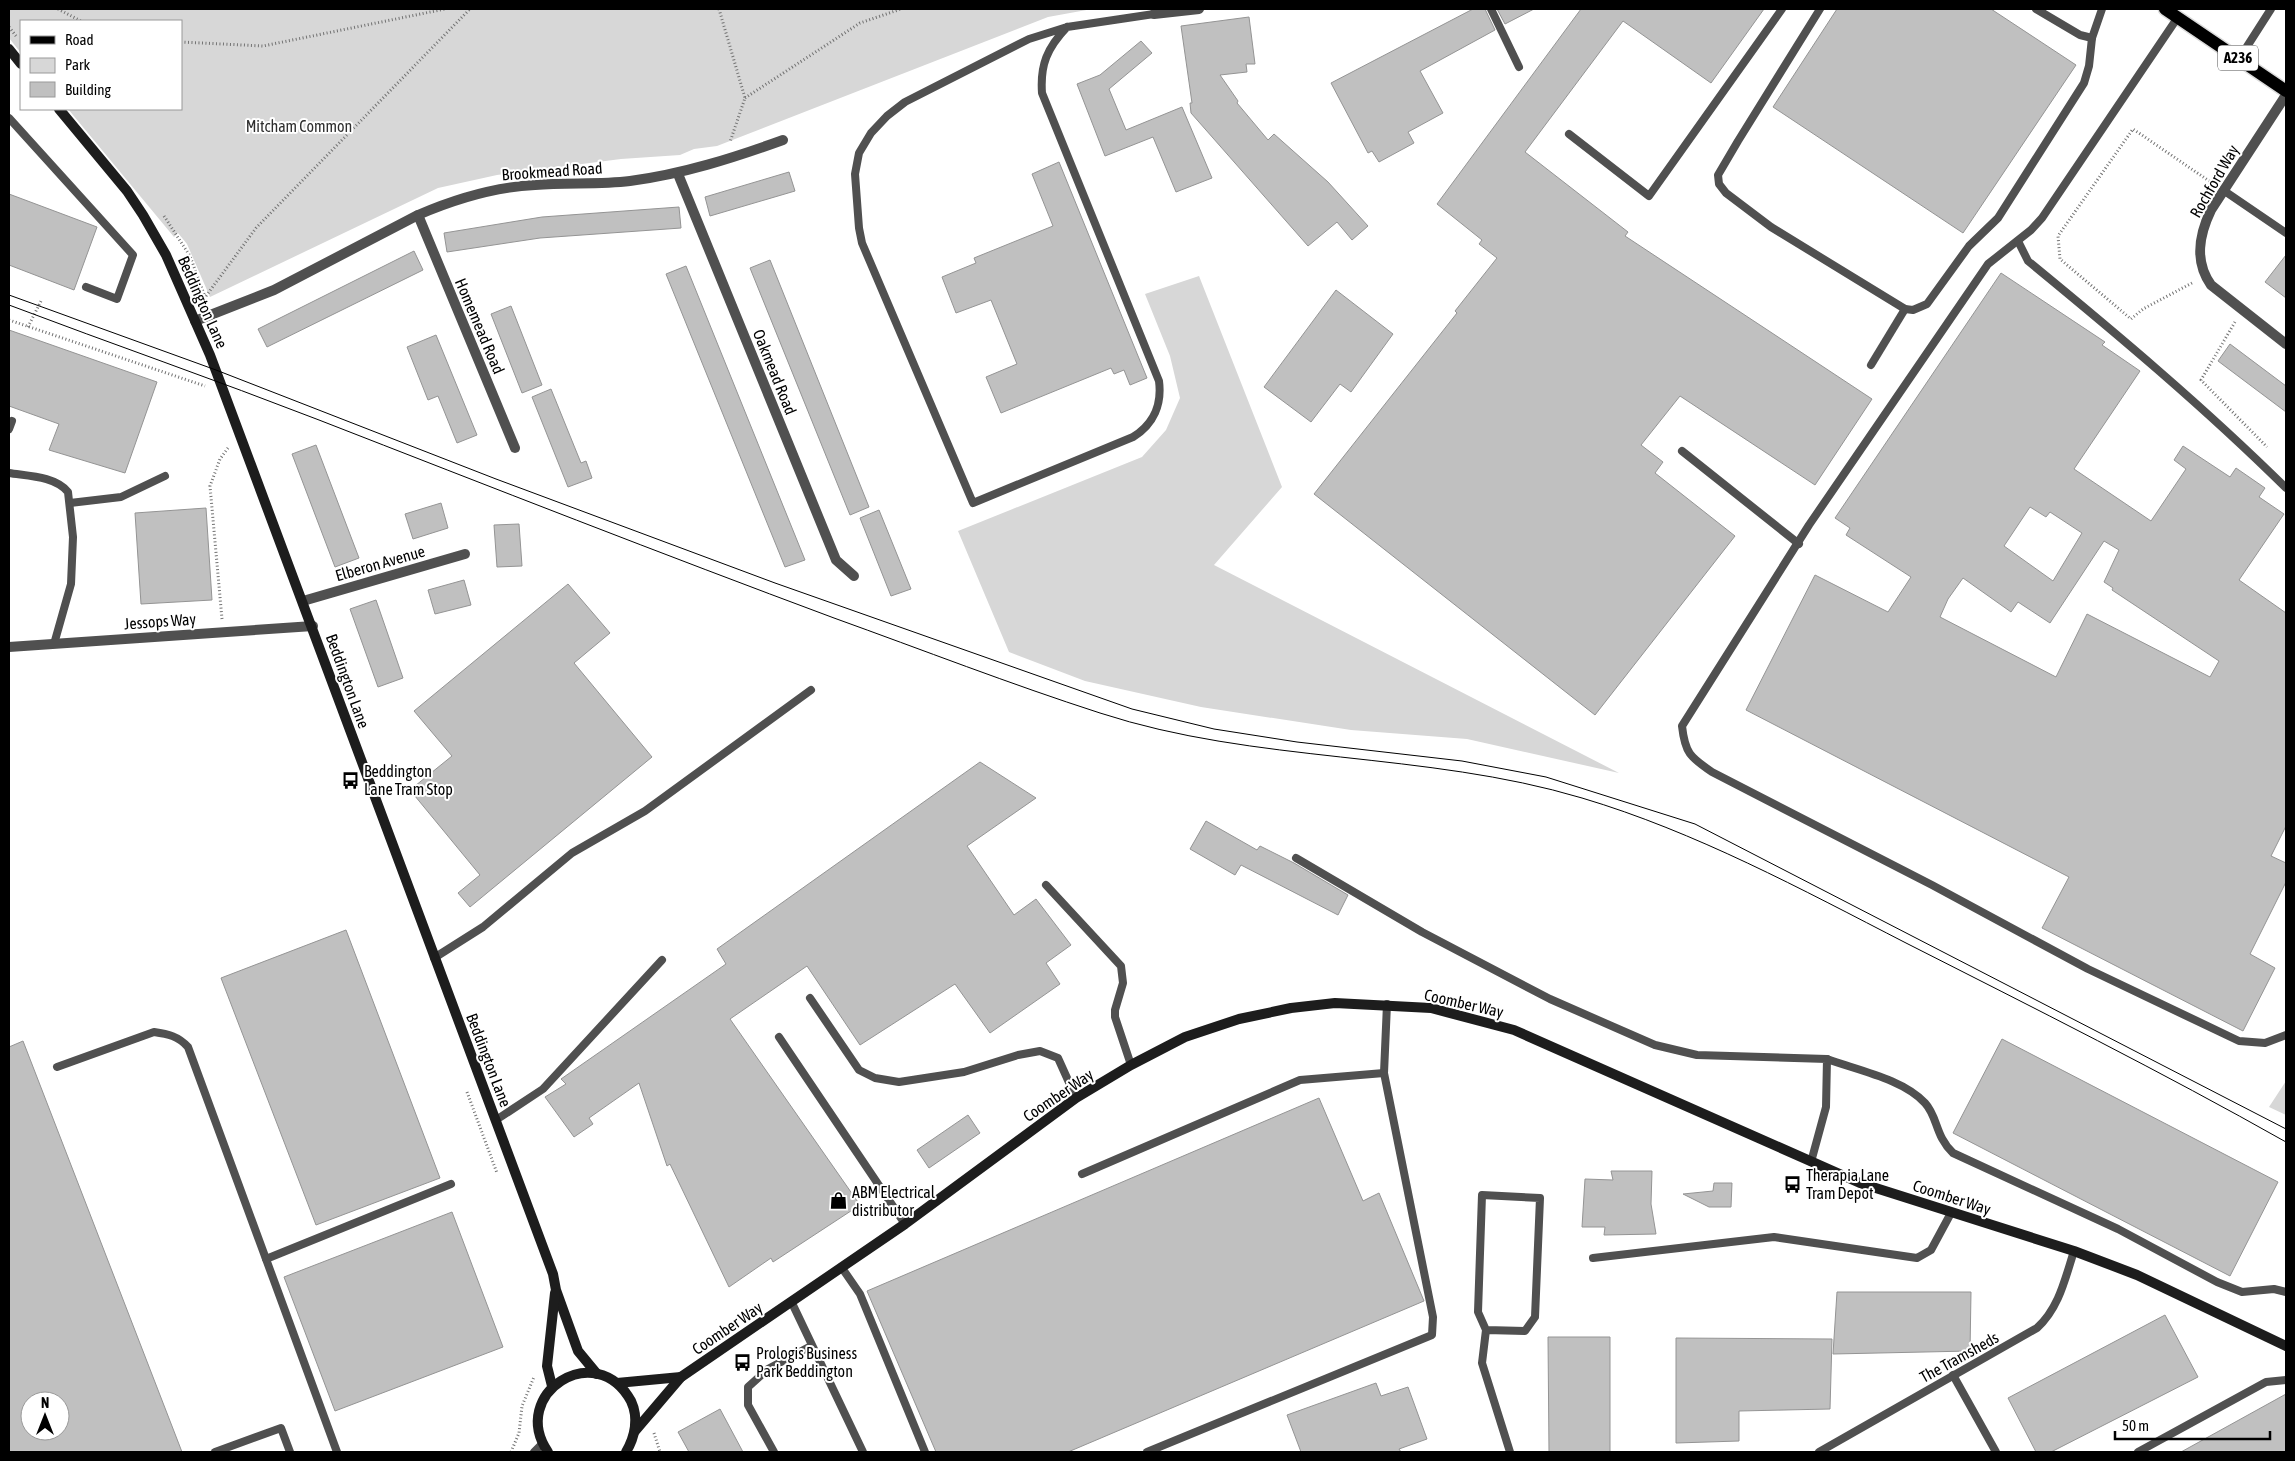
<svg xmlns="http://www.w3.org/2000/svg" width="2295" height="1461" font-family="'Asap Condensed',sans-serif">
<rect width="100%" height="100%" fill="#fff"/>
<!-- green -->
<g fill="#d7d7d7">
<polygon points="9,9 1092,9 1048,17 717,146 694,149 680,155 621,159 497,175 438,188 210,297 187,244 178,233 174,237 68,109 181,109 181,21 21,21 21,53 9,38"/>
<polygon points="1199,276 1282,487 1214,565 1619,773 1467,739 1351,730 1201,707 1085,681 1009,652 958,531 1142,457 1166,430 1180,398 1170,356 1145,294"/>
<polygon points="2286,1081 2286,1115 2269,1107"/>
</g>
<!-- building -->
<g fill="#c0c0c0" stroke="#949494" fill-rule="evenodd">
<polygon points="1473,9 1485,9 1495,30 1420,71 1443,113 1408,132 1414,143 1379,162 1372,151 1368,153 1331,83"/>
<polygon points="1497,9 1534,9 1505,24"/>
<polygon points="1581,9 1764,9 1711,83 1623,21 1525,152 1628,232 1625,236 1872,399 1815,485 1680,396 1641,445 1663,462 1655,473 1735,536 1595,715 1314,494 1457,313 1455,311 1497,258 1479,244 1482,240 1437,204"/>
<polygon points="1837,9 1991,9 2076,65 1963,233 1773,107"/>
<polygon points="1249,17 1255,64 1246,64 1247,72 1220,75 1238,101 1237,103 1268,140 1274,134 1328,182 1368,226 1352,240 1337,222 1308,246 1191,113 1190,103 1192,103 1181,26"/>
<polygon points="1141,41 1152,53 1109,89 1126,130 1182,107 1212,178 1176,192 1153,137 1105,156 1077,84 1100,75"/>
<polygon points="1059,162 1147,378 1130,385 1124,370 1114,374 1111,368 1001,413 986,377 1017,364 991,300 956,313 942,277 976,263 974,258 1053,226 1032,174"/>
<polygon points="789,172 795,191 710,216 705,197"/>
<polygon points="9,194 97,227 74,290 9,265"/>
<polygon points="679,207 681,228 540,238 447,252 444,233 542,217"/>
<polygon points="414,251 423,270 267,347 258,329"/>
<polygon points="2286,255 2286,298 2265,282"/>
<polygon points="770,260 869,507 850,515 750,268"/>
<polygon points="686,266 805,560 785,567 666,274"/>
<path d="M2001 273 2105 342 2102 345 2140 371 2074 469 2151 521 2186 469 2174 460 2183 446 2230 477 2236 468 2265 488 2259 497 2284 514 2239 580 2286 613V826L2271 856 2286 863V882L2250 954 2275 968 2243 1031 2042 928 2069 877 1746 710 1815 575 1888 612 1911 577 1846 535 1850 528 1835 518ZM2030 507 2046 517 2050 512 2082 533 2053 581 2004 546ZM2104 541 2119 550 2104 582 2113 588 2112 590 2219 661 2210 677 2087 614 2056 677 1940 617 1948 599 1963 578 2011 612 2018 602 2050 623Z"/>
<polygon points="1336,290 1393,334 1351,392 1340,384 1311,422 1264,387"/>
<polygon points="511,306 542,385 522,393 491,314"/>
<polygon points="9,330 157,382 125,473 49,450 59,424 9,406"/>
<polygon points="436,335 477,435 457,443 438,396 428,400 407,347"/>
<polygon points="2230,344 2286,386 2286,412 2218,361"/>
<polygon points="551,389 581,463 586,461 592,478 568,487 532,397"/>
<polygon points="316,445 359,558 335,567 292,454"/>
<polygon points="441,503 448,528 413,539 405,514"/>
<polygon points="206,508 212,600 141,604 135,513"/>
<polygon points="879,510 911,589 891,596 860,518"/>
<polygon points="519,524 522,566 497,567 494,525"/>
<polygon points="464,580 471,605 435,614 428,590"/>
<polygon points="568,584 610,633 574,663 652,757 470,907 458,893 480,875 410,790 452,756 414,711"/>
<polygon points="376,600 403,678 378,687 350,609"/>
<polygon points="980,762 1036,798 967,846 1014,915 1036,899 1071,945 1046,963 1060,984 990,1033 955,984 860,1045 807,966 730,1019 860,1205 773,1262 771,1258 729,1287 670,1164 667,1166 639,1083 589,1118 593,1124 574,1137 545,1097 566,1084 561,1079 726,964 717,949"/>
<polygon points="1206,821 1257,850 1260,846 1294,863 1348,895 1338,915 1241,865 1235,875 1190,849"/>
<polygon points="346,930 440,1178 316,1225 221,978"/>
<polygon points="2002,1039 2278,1182 2230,1276 1953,1133"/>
<path d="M23 1041 182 1452H9V1047ZM30 1401H60V1431H30Z"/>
<polygon points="1319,1098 1363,1201 1379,1193 1424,1301 1068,1452 936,1452 867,1291"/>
<polygon points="968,1115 980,1133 929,1168 917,1150"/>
<polygon points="1611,1171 1652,1171 1651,1204 1656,1234 1604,1235 1605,1227 1582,1227 1585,1179 1613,1180"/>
<polygon points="1714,1183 1732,1183 1731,1207 1709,1207 1683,1194 1713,1191"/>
<polygon points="452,1212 503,1347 335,1411 284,1277"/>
<polygon points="1837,1292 1971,1292 1970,1351 1833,1354"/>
<polygon points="2165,1315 2198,1377 2051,1452 2036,1452 2008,1398"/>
<polygon points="1548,1337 1610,1337 1610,1452 1549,1452"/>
<polygon points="1676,1338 1832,1339 1830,1409 1739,1411 1739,1441 1676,1443"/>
<polygon points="1376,1383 1381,1396 1408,1387 1427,1439 1399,1449 1401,1452 1301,1452 1287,1415"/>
<polygon points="2286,1394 2286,1452 2181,1452"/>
<polygon points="720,1409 743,1452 689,1452 678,1432"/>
</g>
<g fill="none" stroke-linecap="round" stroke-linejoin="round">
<defs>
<polyline id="primary" points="2165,9 2286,91"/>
</defs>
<!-- primary casing -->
<use href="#primary" stroke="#dbdbdb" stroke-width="15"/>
<!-- path -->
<g stroke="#727272" stroke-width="3" stroke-dasharray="1 2.5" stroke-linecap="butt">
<polyline points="58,9 81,21"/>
<polyline points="719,9 745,98 730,142"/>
<polyline points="9,27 16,36"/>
<polyline points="181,42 263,46 445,9"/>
<polyline points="745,98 860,23 901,9"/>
<polyline points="164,216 190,256 205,297"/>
<polyline points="2192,283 2143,309 2131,319 2060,259 2058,236 2133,129 2212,183"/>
<polyline points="206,296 256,228 470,9"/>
<polyline points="9,320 205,386"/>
<polyline points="2235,322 2201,380 2267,447"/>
<polyline points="28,327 42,299"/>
<polyline points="222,619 210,486 220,459 228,448"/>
<polyline points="467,1092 497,1173"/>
<polyline points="654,1433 660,1452"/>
<polyline points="511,1452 519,1433 522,1406 534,1377"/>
</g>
<!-- lane -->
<g stroke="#505050" stroke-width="8">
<polyline points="1491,9 1519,67"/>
<polyline points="1820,9 1738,141 1718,175 1719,184 1726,193 1771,227 1905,309 1913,310 1927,304 1969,246 1998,218 2084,83 2089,66 2092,38 2102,9"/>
<polyline points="2036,9 2080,35 2092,38"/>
<path d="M2178 17 2042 218 2031 230 1988 264 1809 525 1682 726C1685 753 1690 757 1712 772L1932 885 2088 969 2239 1041 2265 1043 2286 1035"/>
<path d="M1067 27C1047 48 1040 65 1042 93L1159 381C1162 404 1154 424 1133 437L973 503 862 243 859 228 855 174 859 153 871 133 887 116 905 102 1029 39 1067 27 1154 14"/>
<polyline points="2239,59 2271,9"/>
<polyline points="9,118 133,255 117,299 86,287"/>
<polyline points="1569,134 1649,196 1782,9"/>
<polyline points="2223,190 2286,233"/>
<path d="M2018 241 2028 261C2117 334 2204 407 2286 488"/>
<polyline points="1871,365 1905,309"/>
<polyline points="9,429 12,421"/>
<polyline points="1682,451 1799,544"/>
<path d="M9 473C27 476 55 476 68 492L73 537 71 584 54 644"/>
<polyline points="70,503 121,497 165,476"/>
<polyline points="1296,858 1422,932 1550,999 1655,1045 1697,1055 1827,1059 1826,1107 1811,1162"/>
<polyline points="1046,885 1121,966 1123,983 1115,1010 1115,1017 1131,1065"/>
<polyline points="434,958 483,927 572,853 645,811 811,690"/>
<polyline points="810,998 859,1070 875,1078 899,1082 964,1072 1018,1055 1040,1051 1058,1058 1076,1098"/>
<polyline points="779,1037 905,1224"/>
<path d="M1827 1059C1857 1070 1903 1079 1925 1103 1938 1117 1935 1136 1953 1153L2118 1229 2217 1282 2242 1292 2274 1289 2286 1292"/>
<path d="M57 1067 154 1032C168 1034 178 1036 188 1047L337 1452"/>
<polyline points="496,1120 543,1089 662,960"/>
<polyline points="1082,1174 1300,1080 1384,1073"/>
<polyline points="1593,1258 1774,1237 1917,1258 1931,1250 1951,1213"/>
<polyline points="266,1259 451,1184"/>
<polyline points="842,1268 860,1294 925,1452"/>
<polyline points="792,1303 863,1452"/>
<polyline points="1486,1330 1525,1331 1535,1317 1540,1198 1482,1195 1478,1312 1486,1330 1482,1363 1510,1452"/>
<polyline points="1953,1375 1996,1452"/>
<polyline points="215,1452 281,1428 290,1452"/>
<polyline points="534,1452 543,1443"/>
<polyline points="774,1452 748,1405 748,1387 768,1369 811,1346"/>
<polyline points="1147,1452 1432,1335 1433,1317 1384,1073 1387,1004"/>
<path d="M1819 1452 2037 1328C2059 1308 2065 1279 2074 1251"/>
<polyline points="2138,1452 2266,1382 2286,1380"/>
</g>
<!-- street -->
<g stroke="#505050" stroke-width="10">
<polyline points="1154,14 1199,9"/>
<path d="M2286 95 2211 210C2199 235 2194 261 2211 285L2286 344"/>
<polyline points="678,174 836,560 854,576"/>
<polyline points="418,215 515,448"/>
<path d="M195 321 274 290 418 215C455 199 495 187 535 185 566 182 598 185 630 181 683 174 733 158 783 140"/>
<polyline points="303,601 465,554"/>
<polyline points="9,647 313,626"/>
</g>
<!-- secondary -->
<g stroke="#1d1d1d" stroke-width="10">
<polyline points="9,49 21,64"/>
<polyline points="59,109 127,191 143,215 166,255 210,355 553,1274 556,1290 578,1351 597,1374"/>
<polyline points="617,1383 681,1377"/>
<polyline points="552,1386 547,1366 555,1293"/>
<polyline points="635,1431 681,1377 905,1224 1076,1098 1131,1065 1185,1037 1239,1019 1291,1008 1335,1003 1431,1008 1514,1030 1860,1183 2074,1251 2137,1275 2286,1346"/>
<path d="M548 1452C508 1394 596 1337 631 1401 639 1418 635 1437 626 1452"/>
</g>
<!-- primary -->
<use href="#primary" stroke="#000" stroke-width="12"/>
<!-- tram -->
<g stroke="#000" stroke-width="1">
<polyline points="9,295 216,370 496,479 775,583 1132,709 1214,729 1297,742 1462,761 1546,777 1695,824 2286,1129"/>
<path d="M9 305C112 344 216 380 319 420 491 487 662 554 834 618 923 650 1010 684 1100 713 1256 764 1425 751 1582 798 1696 832 1801 889 1906 943 2034 1008 2162 1072 2286 1142"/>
</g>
</g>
<!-- icons -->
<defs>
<symbol id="bus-bare" viewBox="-9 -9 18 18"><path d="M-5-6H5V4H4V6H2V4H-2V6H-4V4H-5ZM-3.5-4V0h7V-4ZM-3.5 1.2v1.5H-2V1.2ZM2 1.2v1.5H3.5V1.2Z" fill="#000" stroke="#fff" stroke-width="2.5" paint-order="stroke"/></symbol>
<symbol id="shop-bare" viewBox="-9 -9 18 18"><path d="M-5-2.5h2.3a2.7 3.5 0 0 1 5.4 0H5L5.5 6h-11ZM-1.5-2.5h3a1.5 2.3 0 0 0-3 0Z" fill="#000" stroke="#fff" stroke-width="2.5" paint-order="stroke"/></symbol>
</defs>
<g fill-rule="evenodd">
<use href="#bus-bare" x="338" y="768" width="25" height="25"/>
<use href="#bus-bare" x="1780" y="1172" width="25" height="25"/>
<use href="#shop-bare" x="826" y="1188" width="25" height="25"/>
<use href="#bus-bare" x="730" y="1350" width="25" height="25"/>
</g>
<g text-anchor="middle" stroke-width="4" stroke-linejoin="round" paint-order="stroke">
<!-- shield labels -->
<rect fill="#fff" stroke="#4c4c4c" stroke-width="1" x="2218" y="45.5" width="40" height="25" rx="4"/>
<g font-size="15" font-weight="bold" fill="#000">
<text x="2238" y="63">A236</text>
</g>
<!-- park labels -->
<g font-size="16" fill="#2e2e2e" stroke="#fff">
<text x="299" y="132">Mitcham Common</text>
</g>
<!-- street labels -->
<g font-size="16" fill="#000" stroke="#fff">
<text transform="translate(552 171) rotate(-4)" y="6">Brookmead Road</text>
<text transform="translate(2214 181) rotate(-60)" y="6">Rochford Way</text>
<text transform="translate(203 302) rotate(66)" y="6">Beddington Lane</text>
<text transform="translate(480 326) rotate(67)" y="6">Homemead Road</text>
<text transform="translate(775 372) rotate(68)" y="6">Oakmead Road</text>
<text transform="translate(380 563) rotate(-16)" y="6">Elberon Avenue</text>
<text transform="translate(160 621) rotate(-4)" y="6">Jessops Way</text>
<text transform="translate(348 681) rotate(70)" y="6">Beddington Lane</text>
<text transform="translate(1464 1003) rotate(13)" y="6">Coomber Way</text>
<text transform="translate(489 1060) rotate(69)" y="6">Beddington Lane</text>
<text transform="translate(1058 1095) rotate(-34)" y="6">Coomber Way</text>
<text transform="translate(1952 1197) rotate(18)" y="6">Coomber Way</text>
<text transform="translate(727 1328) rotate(-34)" y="6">Coomber Way</text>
<text transform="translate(1959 1357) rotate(-29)" y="6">The Tramsheds</text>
</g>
<!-- poi labels -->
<g font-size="16" fill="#000" stroke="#fff" text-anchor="start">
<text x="364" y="777">Beddington<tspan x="364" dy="18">Lane Tram Stop</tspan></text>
<text x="1806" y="1181">Therapia Lane<tspan x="1806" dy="18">Tram Depot</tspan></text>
<text x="852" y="1198">ABM Electrical<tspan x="852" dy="18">distributor</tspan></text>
<text x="756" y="1359">Prologis Business<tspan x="756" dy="18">Park Beddington</tspan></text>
</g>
</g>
<!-- border -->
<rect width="2295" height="1461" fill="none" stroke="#000000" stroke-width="20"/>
<!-- legend -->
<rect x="20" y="20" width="162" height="90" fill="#ffffff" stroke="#999999"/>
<rect x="30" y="36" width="25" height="8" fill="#000000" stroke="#999999"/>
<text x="65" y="45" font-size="15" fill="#000000">Road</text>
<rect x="30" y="58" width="25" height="15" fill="#d7d7d7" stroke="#999999"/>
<text x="65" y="70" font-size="15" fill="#000000">Park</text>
<rect x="30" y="82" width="25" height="15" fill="#c0c0c0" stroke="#999999"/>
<text x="65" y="95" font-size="15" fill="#000000">Building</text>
<!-- north arrow -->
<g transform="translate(45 1416)"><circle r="24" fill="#ffffff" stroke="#999999"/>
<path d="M0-4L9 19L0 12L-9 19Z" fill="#000000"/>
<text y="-8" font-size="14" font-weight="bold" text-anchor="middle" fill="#000000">N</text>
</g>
<!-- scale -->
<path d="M2115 1431v8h155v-8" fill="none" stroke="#000000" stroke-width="2.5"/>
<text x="2122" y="1431" font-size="15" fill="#000000" stroke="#ffffff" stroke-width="4" paint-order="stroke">50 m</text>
</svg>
